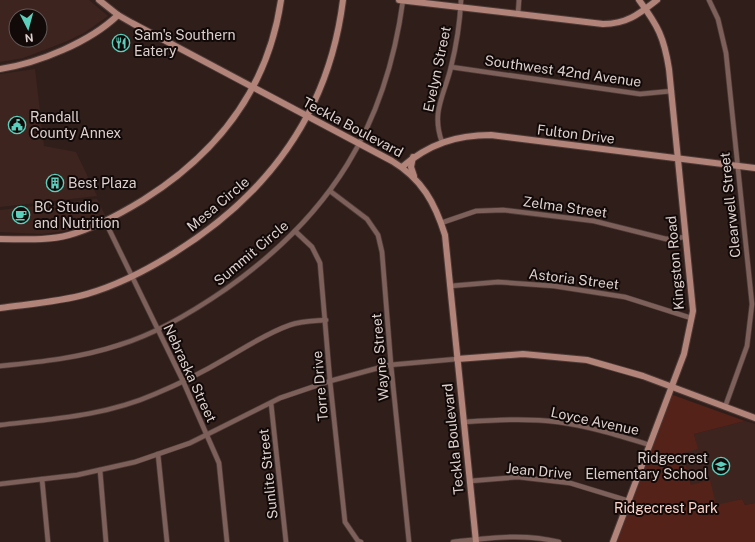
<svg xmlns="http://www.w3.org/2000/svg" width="755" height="542" font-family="'Public Sans',sans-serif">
<rect width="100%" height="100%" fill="#301e1a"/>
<!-- built -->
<g fill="#3e241f" fill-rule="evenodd">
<path d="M0 0H89L108 16 84 33 65 42 23 58 0 62ZM16 16H40V40H16Z"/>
<polygon points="35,69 44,146 76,152 97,196 0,207 0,74"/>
<polygon points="97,199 105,215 78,227 64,231 42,234 0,232 0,210"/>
<polygon points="745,421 755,424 755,503 745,505 742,499 716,506 691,485 683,452 697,448 694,434"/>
</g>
<!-- green -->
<polygon fill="#542219" points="670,394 745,421 694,434 698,449 683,453 691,485 710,480 716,505 742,499 745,505 755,503 755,542 617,542"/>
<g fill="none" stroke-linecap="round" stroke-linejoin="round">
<defs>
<g id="street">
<polyline points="709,0 718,19 726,53 752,304 747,346 725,407"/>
<polyline points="518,14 519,0"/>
<polyline points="451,67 640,94 672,91"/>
<path d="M442 142C431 112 444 96 451 67 456 47 460 21 461 0"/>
<polyline points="330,191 367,219 378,235 382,252 391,365 409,542"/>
<polyline points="105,221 183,381 216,456 219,463 227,542"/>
<polyline points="441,223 476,211 503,210 594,221 666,239 686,237"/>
<polyline points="295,231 312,247 320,263 330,381 345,522 358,541 361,542"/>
<polyline points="450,286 498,282 554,286 625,297 691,318"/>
<path d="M0 366C40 362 80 358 119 345 156 334 194 311 226 289 330 216 386 127 403 0"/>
<polyline points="271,403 286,542"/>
<path d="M464 422C495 420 527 418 558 422 589 426 620 436 650 445"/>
<path d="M0 425C52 419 105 416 155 394 179 384 203 372 225 359 246 347 267 333 290 325 301 321 314 321 326 320"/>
<polyline points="158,454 167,542"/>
<polyline points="100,470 106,542"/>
<polyline points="42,479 48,542"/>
<polyline points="470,481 518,477 570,483 629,501"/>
<polyline points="0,484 77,475 135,462 190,443 280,398 330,381 389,365 457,359"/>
<path d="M453 542C489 538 524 533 559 542"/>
</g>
<g id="secondary">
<path d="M99 0 118 15 132 23 392 161C422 179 435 203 445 235L476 542"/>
<path d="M399 0 603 24C627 24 639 14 657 0"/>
<path d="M0 69C39 63 90 42 118 15"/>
<polyline points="413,157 411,167 414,176"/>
<path d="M402 167C429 144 456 135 491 135L755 168"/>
<path d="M0 239C23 239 47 241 69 235 95 228 120 214 143 200 218 153 268 89 281 0"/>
<path d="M0 308C29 304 59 302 87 294 118 285 147 270 174 253 269 194 329 112 343 0"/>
<polyline points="457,359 523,354 587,360 643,376 755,418"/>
<path d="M613 542 684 354 693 311 669 69C664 37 658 26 639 0"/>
</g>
</defs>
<!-- street casing -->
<use href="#street" stroke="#4c3a37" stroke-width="6"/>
<!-- secondary casing -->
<use href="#secondary" stroke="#4c3a37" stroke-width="8"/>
<!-- street -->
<use href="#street" stroke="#7d605a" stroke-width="4.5"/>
<!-- secondary -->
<use href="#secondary" stroke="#b18379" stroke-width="6"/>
</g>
<!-- icons -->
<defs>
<symbol id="restaurant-ring" viewBox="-11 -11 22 22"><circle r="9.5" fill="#120a08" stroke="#5bcebc" stroke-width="1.5"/><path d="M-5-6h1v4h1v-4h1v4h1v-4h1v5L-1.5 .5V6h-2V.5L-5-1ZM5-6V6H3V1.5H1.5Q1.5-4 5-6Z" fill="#5bcebc"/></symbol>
<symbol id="civic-ring" viewBox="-11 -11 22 22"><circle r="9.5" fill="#120a08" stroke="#5bcebc" stroke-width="1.5"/><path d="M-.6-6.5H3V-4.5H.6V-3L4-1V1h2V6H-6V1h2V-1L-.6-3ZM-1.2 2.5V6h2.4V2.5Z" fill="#5bcebc"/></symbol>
<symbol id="building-ring" viewBox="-11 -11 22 22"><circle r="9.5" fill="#120a08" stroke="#5bcebc" stroke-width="1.5"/><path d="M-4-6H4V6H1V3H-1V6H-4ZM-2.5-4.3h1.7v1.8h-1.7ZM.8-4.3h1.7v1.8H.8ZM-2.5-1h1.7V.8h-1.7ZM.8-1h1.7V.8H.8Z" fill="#5bcebc"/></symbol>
<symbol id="cafe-ring" viewBox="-11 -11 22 22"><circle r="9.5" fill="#120a08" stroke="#5bcebc" stroke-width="1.5"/><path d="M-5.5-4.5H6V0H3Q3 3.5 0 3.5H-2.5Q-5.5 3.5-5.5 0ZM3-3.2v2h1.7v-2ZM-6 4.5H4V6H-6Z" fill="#5bcebc"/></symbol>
<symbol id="school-ring" viewBox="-11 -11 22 22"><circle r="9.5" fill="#120a08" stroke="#5bcebc" stroke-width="1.5"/><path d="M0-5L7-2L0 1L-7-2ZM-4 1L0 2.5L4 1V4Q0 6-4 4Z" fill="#5bcebc"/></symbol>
</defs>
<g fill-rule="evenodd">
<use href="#restaurant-ring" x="111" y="33" width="20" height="20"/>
<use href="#civic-ring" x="7" y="115" width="20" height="20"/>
<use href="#building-ring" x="45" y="173" width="20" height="20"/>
<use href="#cafe-ring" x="11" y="205" width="20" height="20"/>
<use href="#school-ring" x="711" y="456" width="20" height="20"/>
</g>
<g text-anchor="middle" stroke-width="4" stroke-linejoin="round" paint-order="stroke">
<!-- poi labels -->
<g font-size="14" fill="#ddd0cd" stroke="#120a08" text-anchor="start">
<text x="134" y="40">Sam's Southern<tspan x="134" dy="16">Eatery</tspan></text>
<text x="30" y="122">Randall<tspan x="30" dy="16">County Annex</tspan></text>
<text x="68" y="188">Best Plaza</text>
<text x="34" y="212">BC Studio<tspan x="34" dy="16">and Nutrition</tspan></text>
<text x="708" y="463" text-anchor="end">Ridgecrest<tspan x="708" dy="16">Elementary School</tspan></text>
</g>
<!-- street labels -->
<g font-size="14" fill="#ddd0cd" stroke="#120a08">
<text transform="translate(437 69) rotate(-78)" y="5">Evelyn Street</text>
<text transform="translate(563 71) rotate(8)" y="5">Southwest 42nd Avenue</text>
<text transform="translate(353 127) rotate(28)" y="5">Teckla Boulevard</text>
<text transform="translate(576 134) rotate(7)" y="5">Fulton Drive</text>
<text transform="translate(218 204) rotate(-40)" y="5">Mesa Circle</text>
<text transform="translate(730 205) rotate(-96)" y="5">Clearwell Street</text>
<text transform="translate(565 207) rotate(8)" y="5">Zelma Street</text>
<text transform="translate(251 253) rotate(-40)" y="5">Summit Circle</text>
<text transform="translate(675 263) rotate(-95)" y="5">Kingston Road</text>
<text transform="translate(574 279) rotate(7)" y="5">Astoria Street</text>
<text transform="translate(380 357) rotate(-95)" y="5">Wayne Street</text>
<text transform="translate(190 373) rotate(65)" y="5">Nebraska Street</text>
<text transform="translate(320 386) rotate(-95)" y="5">Torre Drive</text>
<text transform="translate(595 421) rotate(12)" y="5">Loyce Avenue</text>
<text transform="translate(453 439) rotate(-96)" y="5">Teckla Boulevard</text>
<text transform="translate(539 471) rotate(5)" y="5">Jean Drive</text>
<text transform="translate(268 474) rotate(-96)" y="5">Sunlite Street</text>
</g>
<!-- park labels -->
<g font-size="14" fill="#fcd4cb" stroke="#120a08">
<text x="666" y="513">Ridgecrest Park</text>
</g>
</g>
<!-- north arrow -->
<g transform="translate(28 28) rotate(174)"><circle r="19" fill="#120a08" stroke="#635957"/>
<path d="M0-3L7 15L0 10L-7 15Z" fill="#5bcebc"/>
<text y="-6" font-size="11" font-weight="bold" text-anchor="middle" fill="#ddd0cd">N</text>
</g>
</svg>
